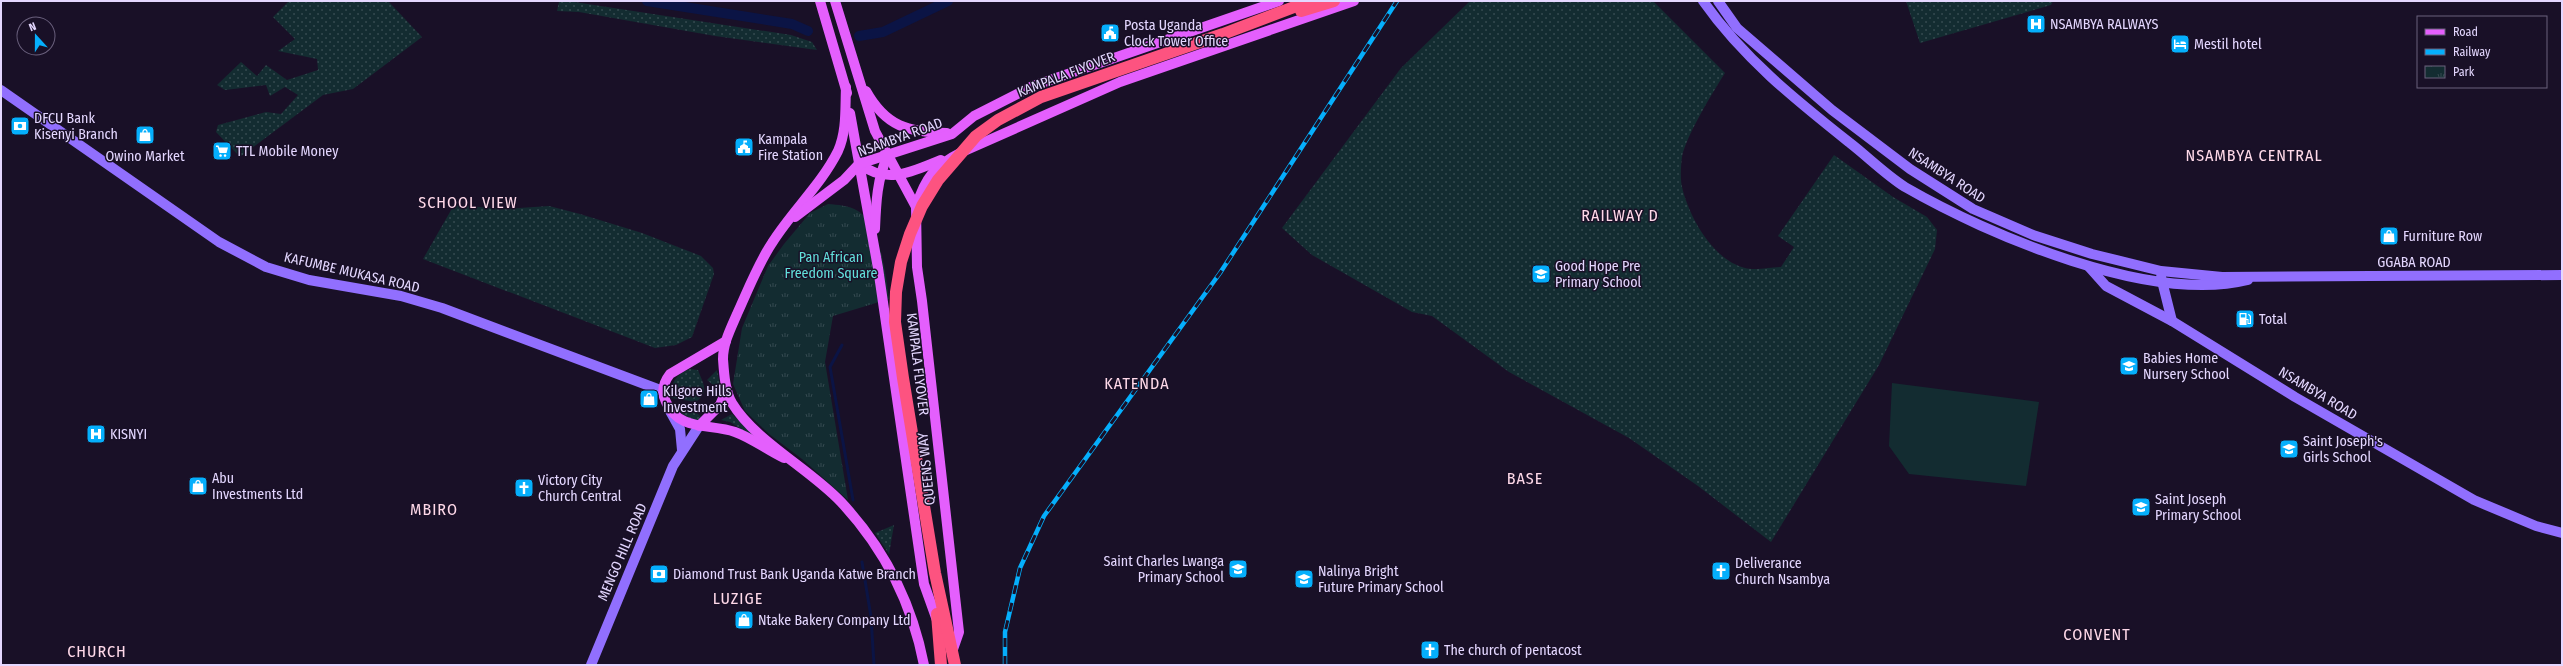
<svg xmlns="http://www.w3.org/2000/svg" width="2563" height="666" font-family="'Fira Sans Condensed',sans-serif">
<defs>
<pattern id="grass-dots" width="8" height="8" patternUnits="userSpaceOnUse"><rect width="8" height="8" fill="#132c31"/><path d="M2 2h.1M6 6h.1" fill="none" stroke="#354a50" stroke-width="1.8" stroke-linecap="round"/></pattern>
<pattern id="park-tufts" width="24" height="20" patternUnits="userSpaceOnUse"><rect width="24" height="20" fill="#132c31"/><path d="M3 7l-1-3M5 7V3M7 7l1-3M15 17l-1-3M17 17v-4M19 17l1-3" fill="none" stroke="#354a50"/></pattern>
</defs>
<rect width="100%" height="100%" fill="#191027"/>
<!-- grass -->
<g fill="url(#grass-dots)">
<polygon points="289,1 388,1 422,37 353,89 323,95 240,157 216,132 218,125 266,112 281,114 298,95 285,87 270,96 266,85 225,90 217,85 241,62 257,76 266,65 287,80 318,70 317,59 278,51 295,39 273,17"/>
<polygon points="568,1 791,35 812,42 817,50 715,36 579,12 557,11 559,2"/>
<path d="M1470 1H1653L1725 73C1714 90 1685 138 1682 157 1681 165 1680 178 1682 187 1689 217 1713 260 1745 268 1755 271 1771 267 1781 267L1794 247 1778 236 1834 155 1893 197 1927 217 1937 230 1935 249 1879 365 1771 542 1698 486 1629 438 1509 372 1432 316 1412 312 1312 255 1282 228 1401 68Z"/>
<polygon points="1906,1 2053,1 2051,5 1920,43"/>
<polygon points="454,205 504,209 549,206 580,214 642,233 701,256 713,268 714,274 692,337 676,345 655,348 423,259"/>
<path d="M690 369 698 370C703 384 710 391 696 402L671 398C670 383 676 374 690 369Z"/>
<polygon points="717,370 721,390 720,391 707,380"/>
<polygon points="680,407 694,410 701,417 700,420 693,420 679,412"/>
<polygon points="732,414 760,441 730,422 721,420"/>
<polygon points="894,525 889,554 875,533"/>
</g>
<!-- park -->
<path fill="url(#park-tufts)" d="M828 204C838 205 848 205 858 211 880 225 886 275 889 299L833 316 825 362 848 500 802 459 769 434 745 411 733 384 742 328 768 266 784 244 810 213Z"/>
<!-- garden -->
<polygon fill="#132c31" points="1892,383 2039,402 2026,486 1909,474 1889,446"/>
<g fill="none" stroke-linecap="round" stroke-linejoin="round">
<!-- stream -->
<g stroke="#0b1445" stroke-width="3">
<polyline points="842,345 830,367 853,500"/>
<polyline points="862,562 871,617 874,665"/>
</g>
<!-- canal -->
<g stroke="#0b1445" stroke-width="10">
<polyline points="647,1 792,24 808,31"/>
<polyline points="859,36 883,32 948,1"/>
</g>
<!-- secondary -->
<g stroke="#916ffe" stroke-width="10">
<path d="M1703 1C1743 58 1796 100 1850 143 1868 157 1886 175 1905 187 1990 236 2151 304 2248 280"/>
<polyline points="1718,1 1737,28 1832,110 1910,169 1973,209 2033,235 2092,254 2161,271 2222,277 2562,275"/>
<polyline points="1,90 219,242 266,267 309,280 401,296 442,308 663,391"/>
<polyline points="2089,267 2106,286 2172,321 2295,397 2474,500 2536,526 2562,533"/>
<polyline points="2161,277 2172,321"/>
<polyline points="670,411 680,429 682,450"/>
<polyline points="591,665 673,466 699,426"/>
</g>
<!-- primary -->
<g stroke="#e45ffd" stroke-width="10">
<polyline points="820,1 847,93"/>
<polyline points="835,1 875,131 916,207 917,267 922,301 959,632 952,652"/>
<path d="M846 87C845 108 847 131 838 151 821 185 792 211 772 243 758 264 748 290 737 314 731 328 723 343 723 359 724 373 725 391 732 403 755 441 810 469 841 502 884 548 912 603 924 665"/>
<path d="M866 91C886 127 908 132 947 133"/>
<polyline points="850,113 878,268 924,584 938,623"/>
<path d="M859 164C888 185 911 172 941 160"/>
<path d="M916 207C925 178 934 166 962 152L1120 82 1354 1"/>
<polyline points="795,217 844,180 859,164 952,134 974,116 1033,86 1279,1"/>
<path d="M875 229C876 204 877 178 888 155"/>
<path d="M726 341 670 374C663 383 661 392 666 402 679 432 710 423 735 432 752 438 767 450 784 458"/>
<polyline points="699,426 720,405 727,389"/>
</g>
<!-- highway -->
<g stroke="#fd5380" stroke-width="12">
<polyline points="1301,11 1334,1"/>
<polyline points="937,614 941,665"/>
<polyline points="955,665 935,573 903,378 895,322 896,292 901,262 910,234 922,206 938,180 976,136 998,120 1041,97 1223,34 1310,1"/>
</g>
<defs>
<polyline id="rail" points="1005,665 1005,632 1020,568 1044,516 1220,273 1397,1"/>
</defs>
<!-- rail casing -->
<use href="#rail" stroke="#05affc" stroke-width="4.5"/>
<!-- rail -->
<use href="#rail" stroke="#191027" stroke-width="3" stroke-dasharray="9" stroke-linecap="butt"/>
</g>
<!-- icons -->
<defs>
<symbol id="hospital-square" viewBox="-11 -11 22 22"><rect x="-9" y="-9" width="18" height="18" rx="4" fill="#05affc" stroke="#191027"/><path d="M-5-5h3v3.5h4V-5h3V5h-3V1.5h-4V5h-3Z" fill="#fff"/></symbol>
<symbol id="civic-square" viewBox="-11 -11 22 22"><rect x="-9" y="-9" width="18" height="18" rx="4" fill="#05affc" stroke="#191027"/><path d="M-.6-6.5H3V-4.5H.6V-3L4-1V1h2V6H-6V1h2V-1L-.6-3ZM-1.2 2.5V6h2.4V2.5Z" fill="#fff"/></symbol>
<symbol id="hotel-square" viewBox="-11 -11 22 22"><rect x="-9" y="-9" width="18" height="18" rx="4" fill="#05affc" stroke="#191027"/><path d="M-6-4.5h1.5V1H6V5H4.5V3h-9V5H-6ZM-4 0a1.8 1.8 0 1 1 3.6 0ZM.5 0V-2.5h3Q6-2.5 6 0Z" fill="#fff"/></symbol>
<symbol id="bank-square" viewBox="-11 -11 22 22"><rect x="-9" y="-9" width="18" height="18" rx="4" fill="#05affc" stroke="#191027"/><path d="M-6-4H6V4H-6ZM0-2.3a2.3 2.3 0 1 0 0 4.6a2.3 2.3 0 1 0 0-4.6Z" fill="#fff"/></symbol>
<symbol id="shop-square" viewBox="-11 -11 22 22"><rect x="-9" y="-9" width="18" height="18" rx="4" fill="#05affc" stroke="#191027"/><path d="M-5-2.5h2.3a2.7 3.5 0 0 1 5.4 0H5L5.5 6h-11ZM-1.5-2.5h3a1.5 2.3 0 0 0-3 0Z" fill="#fff"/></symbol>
<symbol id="supermarket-square" viewBox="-11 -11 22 22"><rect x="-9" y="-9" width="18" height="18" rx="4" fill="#05affc" stroke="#191027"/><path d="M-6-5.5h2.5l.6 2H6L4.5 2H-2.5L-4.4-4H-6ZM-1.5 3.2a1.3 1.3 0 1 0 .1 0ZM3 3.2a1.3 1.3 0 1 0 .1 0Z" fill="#fff"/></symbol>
<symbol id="school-square" viewBox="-11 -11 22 22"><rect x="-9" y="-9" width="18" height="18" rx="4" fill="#05affc" stroke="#191027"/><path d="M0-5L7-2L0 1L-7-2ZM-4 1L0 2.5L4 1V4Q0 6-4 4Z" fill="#fff"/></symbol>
<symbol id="fuel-square" viewBox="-11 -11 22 22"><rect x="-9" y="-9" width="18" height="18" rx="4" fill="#05affc" stroke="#191027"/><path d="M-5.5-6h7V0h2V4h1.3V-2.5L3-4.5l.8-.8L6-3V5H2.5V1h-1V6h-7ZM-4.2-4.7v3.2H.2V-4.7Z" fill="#fff"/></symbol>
<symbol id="church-square" viewBox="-11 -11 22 22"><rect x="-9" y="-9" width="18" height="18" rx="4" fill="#05affc" stroke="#191027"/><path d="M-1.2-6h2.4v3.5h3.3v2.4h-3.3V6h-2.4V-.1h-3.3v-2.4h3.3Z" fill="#fff"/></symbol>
</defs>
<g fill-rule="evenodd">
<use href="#hospital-square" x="2025" y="13" width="22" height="22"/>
<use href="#civic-square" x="1099" y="22" width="22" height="22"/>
<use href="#hotel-square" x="2169" y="33" width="22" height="22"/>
<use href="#bank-square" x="9" y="115" width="22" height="22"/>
<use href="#shop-square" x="134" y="124" width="22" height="22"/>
<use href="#civic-square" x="733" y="136" width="22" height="22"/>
<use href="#supermarket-square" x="211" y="140" width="22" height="22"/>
<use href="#shop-square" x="2378" y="225" width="22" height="22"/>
<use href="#school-square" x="1530" y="263" width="22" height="22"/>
<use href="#fuel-square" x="2234" y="308" width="22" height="22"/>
<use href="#school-square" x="2118" y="355" width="22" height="22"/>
<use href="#shop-square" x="638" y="388" width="22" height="22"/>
<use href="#hospital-square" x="85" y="423" width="22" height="22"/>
<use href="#school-square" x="2278" y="438" width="22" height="22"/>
<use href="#shop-square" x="187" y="475" width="22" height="22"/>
<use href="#church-square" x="513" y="477" width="22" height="22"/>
<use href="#school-square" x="2130" y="496" width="22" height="22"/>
<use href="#school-square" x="1227" y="558" width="22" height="22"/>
<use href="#church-square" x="1710" y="560" width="22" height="22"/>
<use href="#bank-square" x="648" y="563" width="22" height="22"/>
<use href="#school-square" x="1293" y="568" width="22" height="22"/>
<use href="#shop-square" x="733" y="609" width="22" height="22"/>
<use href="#church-square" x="1419" y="639" width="22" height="22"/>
</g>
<g text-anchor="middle" stroke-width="3" stroke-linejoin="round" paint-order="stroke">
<!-- poi labels -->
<g font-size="14" fill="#e4d7ff" stroke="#191027" text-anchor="start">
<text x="2050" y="29">NSAMBYA RALWAYS</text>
<text x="1124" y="30">Posta Uganda<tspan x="1124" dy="16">Clock Tower Office</tspan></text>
<text x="2194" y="49">Mestil hotel</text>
<text x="34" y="123">DFCU Bank<tspan x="34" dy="16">Kisenyi Branch</tspan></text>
<text x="758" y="144">Kampala<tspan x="758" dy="16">Fire Station</tspan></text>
<text x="236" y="156">TTL Mobile Money</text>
<text x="145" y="161" text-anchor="middle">Owino Market</text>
<text x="2403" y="241">Furniture Row</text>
<text x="1555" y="271">Good Hope Pre<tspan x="1555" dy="16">Primary School</tspan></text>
<text x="2259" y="324">Total</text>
<text x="2143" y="363">Babies Home<tspan x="2143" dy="16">Nursery School</tspan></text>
<text x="663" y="396">Kilgore Hills<tspan x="663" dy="16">Investment</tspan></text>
<text x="110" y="439">KISNYI</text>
<text x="2303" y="446">Saint Joseph's<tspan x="2303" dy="16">Girls School</tspan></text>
<text x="212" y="483">Abu<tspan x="212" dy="16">Investments Ltd</tspan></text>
<text x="538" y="485">Victory City<tspan x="538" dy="16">Church Central</tspan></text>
<text x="2155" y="504">Saint Joseph<tspan x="2155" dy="16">Primary School</tspan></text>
<text x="1224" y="566" text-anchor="end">Saint Charles Lwanga<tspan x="1224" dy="16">Primary School</tspan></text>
<text x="1735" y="568">Deliverance<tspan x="1735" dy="16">Church Nsambya</tspan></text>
<text x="1318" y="576">Nalinya Bright<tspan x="1318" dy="16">Future Primary School</tspan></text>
<text x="673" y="579">Diamond Trust Bank Uganda Katwe Branch</text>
<text x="758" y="625">Ntake Bakery Company Ltd</text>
<text x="1444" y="655">The church of pentacost</text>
</g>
<!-- street labels -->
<g font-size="14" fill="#e4d7ff" stroke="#191027">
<text transform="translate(1066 74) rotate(-21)" y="5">KAMPALA FLYOVER</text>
<text transform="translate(900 137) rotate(-20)" y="5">NSAMBYA ROAD</text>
<text transform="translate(1947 175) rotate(33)" y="5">NSAMBYA ROAD</text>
<text x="2414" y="267">GGABA ROAD</text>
<text transform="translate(352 272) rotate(13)" y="5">KAFUMBE MUKASA ROAD</text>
<text transform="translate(918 364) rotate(83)" y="5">KAMPALA FLYOVER</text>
<text transform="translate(2318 393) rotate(31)" y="5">NSAMBYA ROAD</text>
<text transform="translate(926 469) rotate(-96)" y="5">QUEENS WAY</text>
<text transform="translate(622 552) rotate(-67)" y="5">MENGO HILL ROAD</text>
</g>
<!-- park labels -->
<g font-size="14" fill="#62dfdb" stroke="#191027">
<text x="831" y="262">Pan African<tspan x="831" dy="16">Freedom Square</tspan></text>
</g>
<!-- quarter labels -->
<g font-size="16" letter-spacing="1" fill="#ffd9e9" stroke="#191027">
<text x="2254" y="161">NSAMBYA CENTRAL</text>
<text x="468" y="208">SCHOOL VIEW</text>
<text x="1620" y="221">RAILWAY D</text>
<text x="1137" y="389">KATENDA</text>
<text x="1525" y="484">BASE</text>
<text x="434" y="515">MBIRO</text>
<text x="738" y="604">LUZIGE</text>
<text x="2097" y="640">CONVENT</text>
<text x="97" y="657">CHURCH</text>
</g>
</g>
<!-- border -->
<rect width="2563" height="666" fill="none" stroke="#e4d7ff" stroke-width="4"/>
<!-- legend -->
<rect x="2417" y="16" width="130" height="72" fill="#191027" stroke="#6a607d"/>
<rect x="2425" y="29" width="20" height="6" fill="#e45ffd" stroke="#6a607d"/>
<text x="2453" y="36" font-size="12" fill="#e4d7ff">Road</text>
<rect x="2425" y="49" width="20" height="6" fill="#05affc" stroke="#6a607d"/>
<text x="2453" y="56" font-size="12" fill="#e4d7ff">Railway</text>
<rect x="2425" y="66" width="20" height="12" fill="url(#park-tufts)" stroke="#6a607d"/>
<text x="2453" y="76" font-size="12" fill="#e4d7ff">Park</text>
<!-- north arrow -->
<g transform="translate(36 36) rotate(339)"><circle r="19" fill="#191027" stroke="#6a607d"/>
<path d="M0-3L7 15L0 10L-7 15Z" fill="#05affc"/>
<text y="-6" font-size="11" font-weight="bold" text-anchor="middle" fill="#e4d7ff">N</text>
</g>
</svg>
